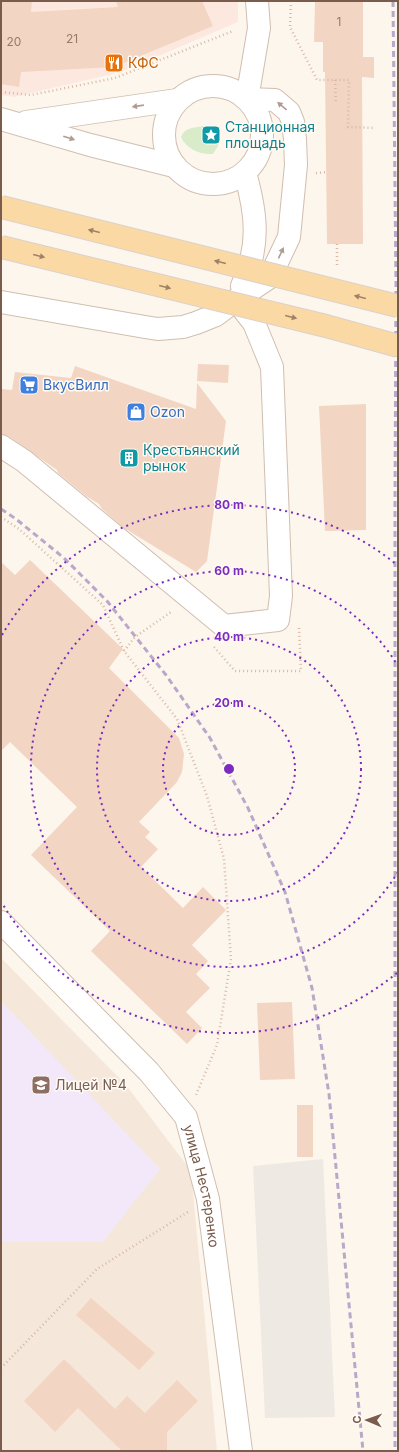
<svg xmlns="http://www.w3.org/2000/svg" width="399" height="1452" font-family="Inter,sans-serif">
<rect width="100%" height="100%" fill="#fdf6ec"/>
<!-- residential -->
<polygon fill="#f5e8da" points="1,958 126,1085 191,1171 217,1451 1,1451"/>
<!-- commercial -->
<polygon fill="#fde8e0" points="1,1 238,1 238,22 121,72 14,97 1,95"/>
<!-- industrial -->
<polygon fill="#efe9e4" points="323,1159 335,1417 265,1418 253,1166"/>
<!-- education -->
<polygon fill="#f3e8fa" points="1,1001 160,1169 103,1242 1,1242"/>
<!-- green -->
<path fill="#d8ecc9" d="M203 126 212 128 218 133V146L213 154C201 155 186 149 181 137 185 127 194 128 203 126Z"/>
<!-- building -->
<g fill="#f3d5c3">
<polygon points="1,1 32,1 31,12 118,7 116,1 202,1 213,26 114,67 21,72 19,87 1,84"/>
<polygon points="315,1 363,1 363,57 374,57 374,78 362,77 363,244 327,244 325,72 323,72 323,42 314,42"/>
<polygon points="198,364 229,365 228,383 197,381"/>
<polygon points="75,366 196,409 197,383 226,421 207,561 196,572 124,528 102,509 99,504 86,496 58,473 57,470 8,436 1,434 1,389 12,390 15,372 71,378"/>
<polygon points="366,404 366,530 325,531 319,406"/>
<polygon points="30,560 123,649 109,668 179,738 184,754 182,772 177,782 139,822 150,832 145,837 158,849 141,867 183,908 203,887 226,910 192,945 208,961 196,974 210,988 186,1012 202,1028 187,1044 91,951 110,931 31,855 77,807 10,742 1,751 1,562 15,575"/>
<polygon points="292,1002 295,1079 260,1080 257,1003"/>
<rect x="297" y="1105" width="16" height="52"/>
<polygon points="91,1298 155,1353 139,1370 76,1315"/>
<polygon points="64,1359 115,1409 127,1396 145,1413 177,1380 198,1401 167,1432 167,1451 122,1451 78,1408 55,1432 24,1401"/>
</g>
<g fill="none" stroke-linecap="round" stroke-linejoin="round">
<defs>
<g id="minor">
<circle cx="213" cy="135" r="49"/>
<polyline points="247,99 259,28 257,1"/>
<polyline points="1,119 90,145 174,166"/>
<polyline points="26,122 177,100"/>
<path d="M242 286C260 246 257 215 245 173"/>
<polyline points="1,302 145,327 158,329 183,327 196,323 216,315 236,300 270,277 289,237 296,165 295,139 293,122 289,112 275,100 247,99"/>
<polyline points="1,446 24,461 224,626 278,620 281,596 272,367 254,323 236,300"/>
<path id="s1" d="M1 922 149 1072 186 1117 208 1199 241 1451"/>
</g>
</defs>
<!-- minor casing -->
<use href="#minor" stroke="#d1beb0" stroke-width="24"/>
<!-- path -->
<g stroke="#d9b8a5" stroke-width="2.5" stroke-dasharray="1 3" stroke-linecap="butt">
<polyline points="291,1 290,27 317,80 349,80 348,127 375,128"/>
<polyline points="335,80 336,103"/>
<polyline points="1,92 31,95 115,78 233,31"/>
<polyline points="316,173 327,172"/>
<polyline points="337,244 337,268"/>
<polyline points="1,517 19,529 103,605 124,651 177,719 207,796 224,859 231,959 217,1045 196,1095"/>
<polyline points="214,647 235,671 301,671 299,628"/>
<polyline points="124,651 135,637 171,612"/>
<polyline points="1,1368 97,1269 188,1212"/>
</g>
<!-- minor -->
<use href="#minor" stroke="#fff" stroke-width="22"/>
<!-- rail -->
<g stroke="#b9a8c9" stroke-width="3" stroke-dasharray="6 4" stroke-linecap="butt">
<polyline points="393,1 396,283 395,507 395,1451"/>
<polyline points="1,509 16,519 64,558 107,601 166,675 210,738 248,808 285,892 312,988 329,1094 363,1451"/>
</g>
<defs>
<g id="major-bridge">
<polyline points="1,207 398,306"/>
<polyline points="1,247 326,326 398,346"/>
</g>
</defs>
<!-- major-bridge casing -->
<use href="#major-bridge" stroke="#dad1cd" stroke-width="24" stroke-linecap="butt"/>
<!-- major-bridge -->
<use href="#major-bridge" stroke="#fbd9a5" stroke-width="22"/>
</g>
<!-- one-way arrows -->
<defs><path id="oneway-solid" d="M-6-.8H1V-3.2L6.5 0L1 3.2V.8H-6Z"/></defs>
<g fill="#af9d94">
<use href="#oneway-solid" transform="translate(138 106) rotate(172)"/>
<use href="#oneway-solid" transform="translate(282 106) rotate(-139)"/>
<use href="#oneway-solid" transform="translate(69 138) rotate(17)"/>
<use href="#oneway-solid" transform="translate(281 253) rotate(-65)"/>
</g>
<g fill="#a18267">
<use href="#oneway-solid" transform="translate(94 231) rotate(-166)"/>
<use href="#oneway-solid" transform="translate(39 256) rotate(14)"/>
<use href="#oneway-solid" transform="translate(220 262) rotate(-166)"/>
<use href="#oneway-solid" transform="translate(165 287) rotate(14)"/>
<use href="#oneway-solid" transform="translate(360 297) rotate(-166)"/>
<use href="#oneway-solid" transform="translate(291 317) rotate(14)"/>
</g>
<!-- distance rings -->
<g fill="none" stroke="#7b2cbf" stroke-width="2" stroke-dasharray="2 4">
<circle cx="229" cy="769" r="66"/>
<circle cx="229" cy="769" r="132"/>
<path d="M398 872A198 198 0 1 1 398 666"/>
<path d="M397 973A264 264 0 0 1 2 903M2 635A264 264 0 0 1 397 565"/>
</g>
<!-- icons -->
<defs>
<symbol id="restaurant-square" viewBox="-11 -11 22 22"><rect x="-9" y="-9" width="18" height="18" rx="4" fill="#e8710a" stroke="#fffaf3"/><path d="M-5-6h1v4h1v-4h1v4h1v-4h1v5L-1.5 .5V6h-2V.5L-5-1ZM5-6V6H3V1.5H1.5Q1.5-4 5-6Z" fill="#fff"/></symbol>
<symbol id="sight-square" viewBox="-11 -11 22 22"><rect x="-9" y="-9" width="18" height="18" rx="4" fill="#0f9aa8" stroke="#fffaf3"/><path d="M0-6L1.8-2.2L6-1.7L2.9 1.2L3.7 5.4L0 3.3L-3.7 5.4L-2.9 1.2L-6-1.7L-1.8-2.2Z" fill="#fff"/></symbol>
<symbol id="supermarket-square" viewBox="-11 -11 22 22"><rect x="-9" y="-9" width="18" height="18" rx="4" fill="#3f7fe0" stroke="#fffaf3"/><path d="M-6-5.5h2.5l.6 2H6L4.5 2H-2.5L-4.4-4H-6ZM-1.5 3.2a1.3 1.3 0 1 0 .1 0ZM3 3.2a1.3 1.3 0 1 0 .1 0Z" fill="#fff"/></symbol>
<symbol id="shop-square" viewBox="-11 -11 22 22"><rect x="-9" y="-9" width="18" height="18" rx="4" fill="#3f7fe0" stroke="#fffaf3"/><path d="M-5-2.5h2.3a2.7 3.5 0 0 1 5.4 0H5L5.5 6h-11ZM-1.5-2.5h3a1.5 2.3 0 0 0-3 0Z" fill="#fff"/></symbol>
<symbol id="building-square" viewBox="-11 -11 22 22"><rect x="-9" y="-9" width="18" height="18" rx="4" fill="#0f9aa8" stroke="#fffaf3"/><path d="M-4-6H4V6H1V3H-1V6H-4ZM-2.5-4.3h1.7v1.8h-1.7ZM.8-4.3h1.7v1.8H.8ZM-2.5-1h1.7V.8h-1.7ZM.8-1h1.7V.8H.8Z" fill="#fff"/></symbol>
<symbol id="school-square" viewBox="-11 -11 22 22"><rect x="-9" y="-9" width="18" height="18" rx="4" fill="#8d6e63" stroke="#fffaf3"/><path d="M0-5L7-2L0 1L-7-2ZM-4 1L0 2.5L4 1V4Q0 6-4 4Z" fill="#fff"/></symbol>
</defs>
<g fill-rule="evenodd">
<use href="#restaurant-square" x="103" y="52" width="22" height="22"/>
<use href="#sight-square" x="200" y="124" width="22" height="22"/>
<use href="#supermarket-square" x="18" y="374" width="22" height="22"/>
<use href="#shop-square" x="125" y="401" width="22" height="22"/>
<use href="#building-square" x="118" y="447" width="22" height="22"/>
<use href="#school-square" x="30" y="1074" width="22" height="22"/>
</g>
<g text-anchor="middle" stroke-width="3" stroke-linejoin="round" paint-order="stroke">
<!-- number labels -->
<g font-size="12" fill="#987a6a">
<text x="339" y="26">1</text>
<text x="72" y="43">21</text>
<text x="14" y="46">20</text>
</g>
<!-- food labels -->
<g font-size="14" fill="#c56008" stroke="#fffaf3" text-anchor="start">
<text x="128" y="68">КФС</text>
</g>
<!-- culture labels -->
<g font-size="14" fill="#0d838f" stroke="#fffaf3" text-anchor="start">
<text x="225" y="132">Станционная<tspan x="225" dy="16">площадь</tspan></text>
<text x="143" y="455">Крестьянский<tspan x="143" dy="16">рынок</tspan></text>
</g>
<!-- shop labels -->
<g font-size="14" fill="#366cbe" stroke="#fffaf3" text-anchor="start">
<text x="43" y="390">ВкусВилл</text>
<text x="150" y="417">Ozon</text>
</g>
<!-- education labels -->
<g font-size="14" fill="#785e54" stroke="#fffaf3" text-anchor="start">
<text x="55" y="1090">Лицей №4</text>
</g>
<!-- street labels -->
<g font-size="14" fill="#7a5c4d" stroke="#fffaf3">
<text dy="5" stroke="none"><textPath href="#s1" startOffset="340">улица Нестеренко</textPath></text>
</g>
</g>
<circle cx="229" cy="769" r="6" fill="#7b2cbf" stroke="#fffaf3" stroke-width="2"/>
<g font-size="12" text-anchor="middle" font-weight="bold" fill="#7b2cbf" stroke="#fffaf3" stroke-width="3" stroke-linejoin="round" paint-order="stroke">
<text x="229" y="509">80 m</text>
<text x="229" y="575">60 m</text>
<text x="229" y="641">40 m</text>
<text x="229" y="707">20 m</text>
</g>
<!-- border -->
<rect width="399" height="1452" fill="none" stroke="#7a5c4d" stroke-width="4"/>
<!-- north arrow -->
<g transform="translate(367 1420) rotate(272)" stroke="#fffaf3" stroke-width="3" paint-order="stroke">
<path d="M0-3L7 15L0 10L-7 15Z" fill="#7a5c4d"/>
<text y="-6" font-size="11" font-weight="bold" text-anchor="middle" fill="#7a5c4d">С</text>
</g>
</svg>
